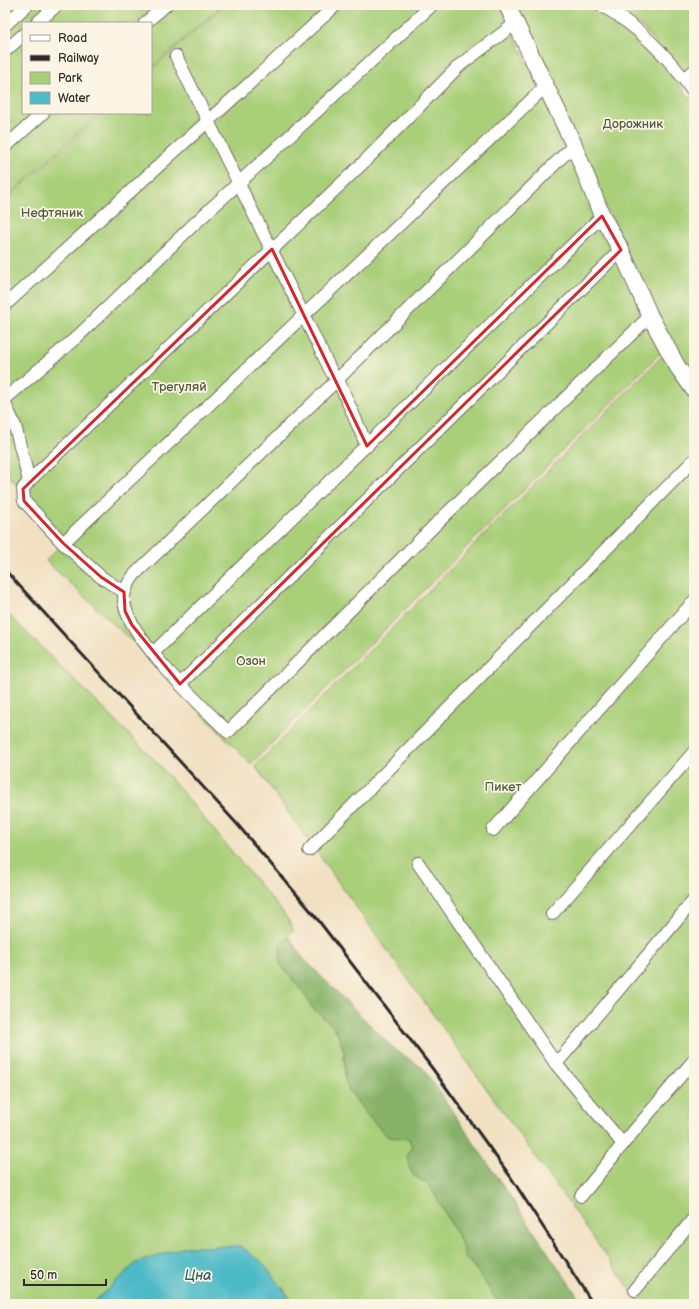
<svg xmlns="http://www.w3.org/2000/svg" width="699" height="1309" font-family="'Balsamiq Sans',sans-serif">
<rect width="100%" height="100%" fill="#fcf5e5"/>
<filter id="ink" filterUnits="userSpaceOnUse"><feTurbulence type="fractalNoise" baseFrequency=".025" numOctaves="2"/><feDisplacementMap in="SourceGraphic" scale="8" xChannelSelector="R" yChannelSelector="G"/><feConvolveMatrix kernelMatrix="1 2 1 2 8 2 1 2 1" color-interpolation-filters="sRGB"/></filter>
<filter id="wash" filterUnits="userSpaceOnUse"><feTurbulence type="fractalNoise" baseFrequency=".012" numOctaves="4" result="noise"/><feDisplacementMap in="SourceGraphic" scale="16" xChannelSelector="R" yChannelSelector="G"/><feGaussianBlur stdDeviation="0.9" result="paint"/><feColorMatrix in="noise" values="0 0 0 0 0 0 0 0 0 0 0 0 0 0 0 0 0 1.4 0 .05"/><feComposite in="paint" operator="in"/></filter>
<g filter="url(#wash)">
<rect width="100%" height="100%" fill="#f1e0c1"/>
<!-- green -->
<g fill="#a9cf79" stroke="#6a7d52">
<polygon points="5,5 222,5 151,68 151,23 23,23 23,113 100,113 5,198"/>
<polygon points="224,5 333,5 5,310 5,200 103,113 151,113 151,70"/>
<polygon points="340,5 500,5 599,215 148,656 46,561 66,539 8,475 5,478 5,313"/>
<polygon points="511,5 596,5 639,35 694,103 694,385 653,309"/>
<polygon points="608,5 694,5 694,90 642,27"/>
<polygon points="602,221 664,349 251,764 148,659 592,228"/>
<polygon points="666,352 694,396 694,1218 633,1293 255,766"/>
<polygon points="5,611 156,761 285,915 294,930 280,945 303,992 314,1010 331,1024 337,1032 344,1051 345,1080 366,1114 388,1136 409,1139 412,1148 407,1156 409,1166 413,1175 430,1186 460,1240 466,1259 480,1274 499,1304 294,1304 283,1288 136,1263 92,1304 5,1304"/>
<polygon points="694,1219 694,1304 640,1304 633,1294"/>
</g>
<!-- forest -->
<polygon fill="#86b269" stroke="#586e4a" points="289,937 304,959 395,1050 423,1068 583,1304 499,1304 474,1266 466,1259 460,1239 430,1186 413,1175 409,1166 407,1156 412,1148 409,1139 388,1137 366,1114 349,1090 345,1080 344,1051 337,1032 331,1024 314,1010 303,992 280,964 280,945"/>
<!-- water -->
<polygon fill="#4dbac7" stroke="#3c7279" points="240,1246 262,1262 294,1304 92,1304 136,1263 184,1247"/>
</g>
<g filter="url(#ink)">
<g fill="none" stroke-linecap="round" stroke-linejoin="round">
<defs>
<g id="minor">
<path d="M601 5C638 26 670 58 694 93"/>
<polyline points="37,23 57,5"/>
<polyline points="145,23 166,5"/>
<polyline points="5,25 27,5"/>
<polyline points="5,51 23,35"/>
<polyline points="176,56 332,373 340,384 367,446"/>
<polyline points="684,78 694,71"/>
<path d="M574 145 337 380 135 574C129 582 123 590 124 601 127 637 202 706 228 732L434 526 650 316"/>
<polyline points="5,147 43,113"/>
<polyline points="5,305 336,5"/>
<polyline points="5,399 78,336 191,227 432,5"/>
<polyline points="5,404 15,426 29,481 364,162 460,65 516,23"/>
<polyline points="29,481 23,489 24,501 63,543 101,577 124,592"/>
<polyline points="63,543 546,86"/>
<polyline points="153,653 602,216"/>
<polyline points="180,684 621,250"/>
<polyline points="493,830 694,601"/>
<polyline points="309,850 694,460"/>
<polyline points="418,863 556,1064 623,1144 694,1060"/>
<polyline points="552,914 694,752"/>
<polyline points="556,1064 694,900"/>
<polyline points="581,1196 623,1144"/>
<polyline points="635,1290 694,1218"/>
</g>
<polyline id="tertiary" points="507,5 574,145 602,216 621,250 650,316 677,366 694,390"/>
</defs>
<!-- minor casing -->
<use href="#minor" stroke="#706a60" stroke-width="14"/>
<!-- tertiary casing -->
<use href="#tertiary" stroke="#706a60" stroke-width="18"/>
<!-- minor -->
<use href="#minor" stroke="#fff" stroke-width="12"/>
<!-- tertiary -->
<use href="#tertiary" stroke="#fff" stroke-width="16"/>
<!-- rail -->
<polyline stroke="#2b2b2b" stroke-width="3" points="5,570 237,824 315,916 432,1068 510,1176 593,1304"/>
</g>
</g>
<!-- marked area -->
<path fill="none" stroke="#d62828" stroke-width="3" stroke-linejoin="round" d="M602 216 621 250 180 684 132 625 125 611 124 592 101 577 63 543 24 501 23 489 272 249 367 446Z"/>
<g text-anchor="middle" stroke-width="3.5" stroke-linejoin="round" paint-order="stroke">
<!-- park labels -->
<g font-size="13" fill="#515c42" stroke="#fcf5e5">
<text x="633" y="128">Дорожник</text>
<text x="52" y="217">Нефтяник</text>
<text x="179" y="391">Трегуляй</text>
<text x="251" y="665">Озон</text>
<text x="503" y="791">Пикет</text>
</g>
<!-- water labels -->
<g font-size="14" font-style="italic" fill="#375d62" stroke="#fcf5e5">
<text x="198" y="1280">Цна</text>
</g>
</g>
<!-- margin -->
<rect width="699" height="1309" fill="none" stroke="#fcf5e5" stroke-width="20"/>
<!-- legend -->
<rect x="22" y="22" width="130" height="92" fill="#fcf5e5" stroke="#a8a49b"/>
<rect x="30" y="35" width="20" height="6" fill="#ffffff" stroke="#a8a49b"/>
<text x="58" y="42" font-size="12" fill="#2b2b2b">Road</text>
<rect x="30" y="55" width="20" height="6" fill="#2b2b2b" stroke="#a8a49b"/>
<text x="58" y="62" font-size="12" fill="#2b2b2b">Railway</text>
<rect x="30" y="72" width="20" height="12" fill="#a9cf79" stroke="#a8a49b"/>
<text x="58" y="82" font-size="12" fill="#2b2b2b">Park</text>
<rect x="30" y="92" width="20" height="12" fill="#4dbac7" stroke="#a8a49b"/>
<text x="58" y="102" font-size="12" fill="#2b2b2b">Water</text>
<!-- scale -->
<path d="M24 1279v6h82v-6" fill="none" stroke="#2b2b2b" stroke-width="2"/>
<text x="30" y="1279" font-size="12" fill="#2b2b2b" stroke="#fcf5e5" stroke-width="3" paint-order="stroke">50 m</text>
</svg>
